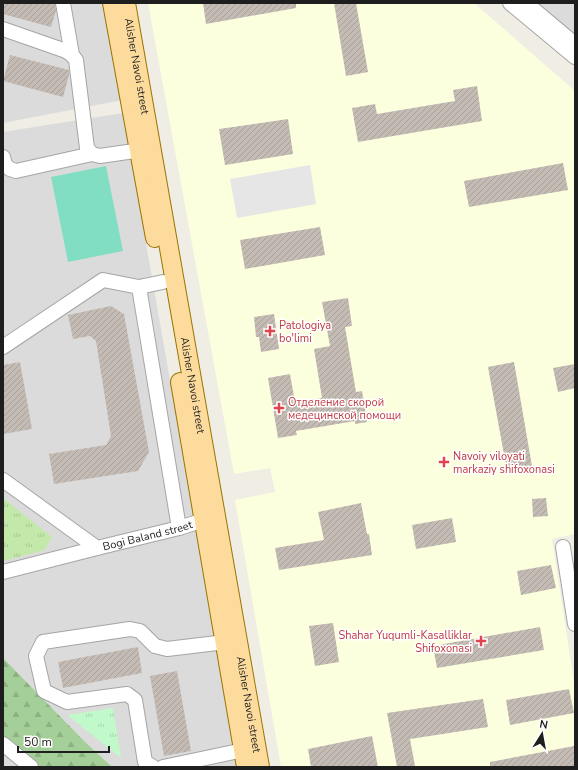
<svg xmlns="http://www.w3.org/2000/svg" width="578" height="770" font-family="'Nunito Sans',sans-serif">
<defs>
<pattern id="grass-tufts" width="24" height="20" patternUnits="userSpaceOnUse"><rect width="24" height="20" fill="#c3e9aa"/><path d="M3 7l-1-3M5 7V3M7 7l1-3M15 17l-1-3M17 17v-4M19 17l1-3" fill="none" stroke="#a7c792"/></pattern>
<pattern id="forest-firs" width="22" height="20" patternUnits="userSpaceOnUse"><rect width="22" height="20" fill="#a4cf99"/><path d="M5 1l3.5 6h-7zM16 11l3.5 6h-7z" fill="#8db183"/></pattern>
<pattern id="park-tufts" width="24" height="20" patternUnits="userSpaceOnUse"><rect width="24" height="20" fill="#c1f9cb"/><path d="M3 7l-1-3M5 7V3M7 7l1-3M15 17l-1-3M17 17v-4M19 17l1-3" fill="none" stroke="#a5d5ae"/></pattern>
<pattern id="building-hatch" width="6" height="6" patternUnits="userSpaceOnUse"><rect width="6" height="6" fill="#c4bcb4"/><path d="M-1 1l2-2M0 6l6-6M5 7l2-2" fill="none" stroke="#a8a19a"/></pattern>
</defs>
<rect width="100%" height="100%" fill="#efede4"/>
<!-- residential -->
<g fill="#dcdbdb">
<polygon points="3,3 131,3 148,95 3,123"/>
<polygon points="508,3 575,3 575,60"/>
<polygon points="123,113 238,767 3,767 3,132"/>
</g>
<!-- education -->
<polygon fill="#fcffde" points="148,3 474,3 575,91 575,534 552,539 575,689 575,767 281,767 235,500 275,492 270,468 234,474"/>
<!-- grass -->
<polygon fill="url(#grass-tufts)" points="3,498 52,537 45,550 3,561"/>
<!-- forest -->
<polygon fill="url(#forest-firs)" points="3,658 85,742 112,767 39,767 3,737"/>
<!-- park -->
<polygon fill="url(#park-tufts)" points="113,708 121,758 67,715"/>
<!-- pitch -->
<polygon fill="#82dec3" points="106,166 123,251 68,262 51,177"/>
<!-- parking -->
<polygon fill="#e6e6e6" points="310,165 316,204 237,218 230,179"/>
<!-- building -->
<g fill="url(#building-hatch)">
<polygon points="3,3 55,3 56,11 51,27 3,14"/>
<polygon points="203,3 296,3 296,8 206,24"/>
<polygon points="334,3 356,3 368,72 346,76"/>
<polygon points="10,55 69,70 69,75 63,97 3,81"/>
<polygon points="477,86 482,121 358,142 352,108 375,104 377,114 455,101 453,90"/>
<polygon points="288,119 293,154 225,165 219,129"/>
<polygon points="563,163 568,190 469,207 464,181"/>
<polygon points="320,227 325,255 245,269 240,240"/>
<polygon points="348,298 352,326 345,327 356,392 362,391 367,422 355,424 355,421 296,431 297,435 278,438 268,378 290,374 295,402 322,398 314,349 330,346 322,302"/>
<polygon points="111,306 124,314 149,452 138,471 54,484 49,454 106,445 111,436 96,341 90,336 73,339 68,315"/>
<polygon points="274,314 279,349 261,352 259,337 256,337 254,317"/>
<polygon points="20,362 32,429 3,434 3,365"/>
<polygon points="514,362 532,466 507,471 488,367"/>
<polygon points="575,364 575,388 558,392 553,368"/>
<polygon points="546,498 548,516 533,517 532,499"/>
<polygon points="361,503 367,534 369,534 372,555 279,570 275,548 324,540 318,512"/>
<polygon points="452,518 456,542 416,549 412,525"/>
<polygon points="551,565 556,588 521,595 517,571"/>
<polygon points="333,623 339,662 315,666 309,626"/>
<polygon points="540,627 544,650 437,668 433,646"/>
<polygon points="138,647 142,673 63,688 58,662"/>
<polygon points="177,671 191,751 164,756 150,676"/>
<polygon points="569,689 574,713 510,725 506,700"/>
<polygon points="483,699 488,727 410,739 415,766 397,767 387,713"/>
<polygon points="372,736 378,767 311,767 308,749"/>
<polygon points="574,746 575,767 490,767 490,762"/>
</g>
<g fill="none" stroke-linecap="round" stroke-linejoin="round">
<defs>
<g id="minor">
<polyline points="63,3 72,55"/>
<polyline points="510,3 575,57"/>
<polyline points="526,3 575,44"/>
<polyline points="3,29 66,51 72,55 76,60 87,148 92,154 100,156 148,149"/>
<polyline points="3,157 5,165 10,169 16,171 92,154"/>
<polyline points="139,287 179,528"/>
<polyline points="3,347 103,280 139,287 163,282"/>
<path id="s1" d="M3 480 97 548 179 528 204 520 214 518"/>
<polyline points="563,547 575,624"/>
<polyline points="3,572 97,548"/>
<polyline points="3,744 31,767"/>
<polyline points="153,767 145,762 135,700 127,694 67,702 44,691 36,656 43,642 130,629 140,631 155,646 167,649 234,641"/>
<polyline points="163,767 253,748"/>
</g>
<g id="major">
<polyline points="112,3 155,238"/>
<path id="s2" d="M126 3 260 767"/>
<polyline points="180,382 246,767"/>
</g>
</defs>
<!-- minor casing -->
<use href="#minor" stroke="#a5a5a5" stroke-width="16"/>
<!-- major casing -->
<use href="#major" stroke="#997400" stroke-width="20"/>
<!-- minor -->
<use href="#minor" stroke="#fff" stroke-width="14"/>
<!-- major -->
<use href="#major" stroke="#fcdb9d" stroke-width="18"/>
</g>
<!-- markers -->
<g fill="#e0444e" stroke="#fff" stroke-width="1.5">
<path d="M268 325h4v4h4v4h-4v4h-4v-4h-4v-4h4z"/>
<path d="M277 402h4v4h4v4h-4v4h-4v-4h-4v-4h4z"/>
<path d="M442 456h4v4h4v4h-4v4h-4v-4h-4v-4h4z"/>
<path d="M479 635h4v4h4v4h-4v4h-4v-4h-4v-4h4z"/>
</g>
<g text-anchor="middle" stroke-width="3" stroke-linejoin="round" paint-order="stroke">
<!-- street labels -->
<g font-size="11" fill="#1e1e1e" stroke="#fff">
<text dy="4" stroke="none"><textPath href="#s2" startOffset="64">Alisher Navoi street</textPath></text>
<text dy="4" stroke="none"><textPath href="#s2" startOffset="388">Alisher Navoi street</textPath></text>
<text dy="4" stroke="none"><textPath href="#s1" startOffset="168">Bogi Baland street</textPath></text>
<text dy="4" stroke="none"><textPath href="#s2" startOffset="712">Alisher Navoi street</textPath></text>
</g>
<!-- health labels -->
<g font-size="11" fill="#be3a42" stroke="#fff" text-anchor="start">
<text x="279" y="329">Patologiya<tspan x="279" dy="13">bo'limi</tspan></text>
<text x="288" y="406">Отделение скорой<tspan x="288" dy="13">медецинской помощи</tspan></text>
<text x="453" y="460">Navoiy viloyati<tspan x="453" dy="13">markaziy shifoxonasi</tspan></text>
<text x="472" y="639" text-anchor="end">Shahar Yuqumli-Kasalliklar<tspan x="472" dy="13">Shifoxonasi</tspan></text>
</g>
</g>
<!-- border -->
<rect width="578" height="770" fill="none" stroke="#1e1e1e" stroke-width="8"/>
<!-- north arrow -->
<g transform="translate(542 734) rotate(11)" stroke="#ffffff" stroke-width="3" paint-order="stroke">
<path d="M0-3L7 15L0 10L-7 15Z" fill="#1e1e1e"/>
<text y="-6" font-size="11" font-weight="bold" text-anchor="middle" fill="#1e1e1e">N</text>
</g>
<!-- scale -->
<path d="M18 746v6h91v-6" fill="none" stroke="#1e1e1e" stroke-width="2"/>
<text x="24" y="746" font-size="12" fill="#1e1e1e" stroke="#ffffff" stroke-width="3" paint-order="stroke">50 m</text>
</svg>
